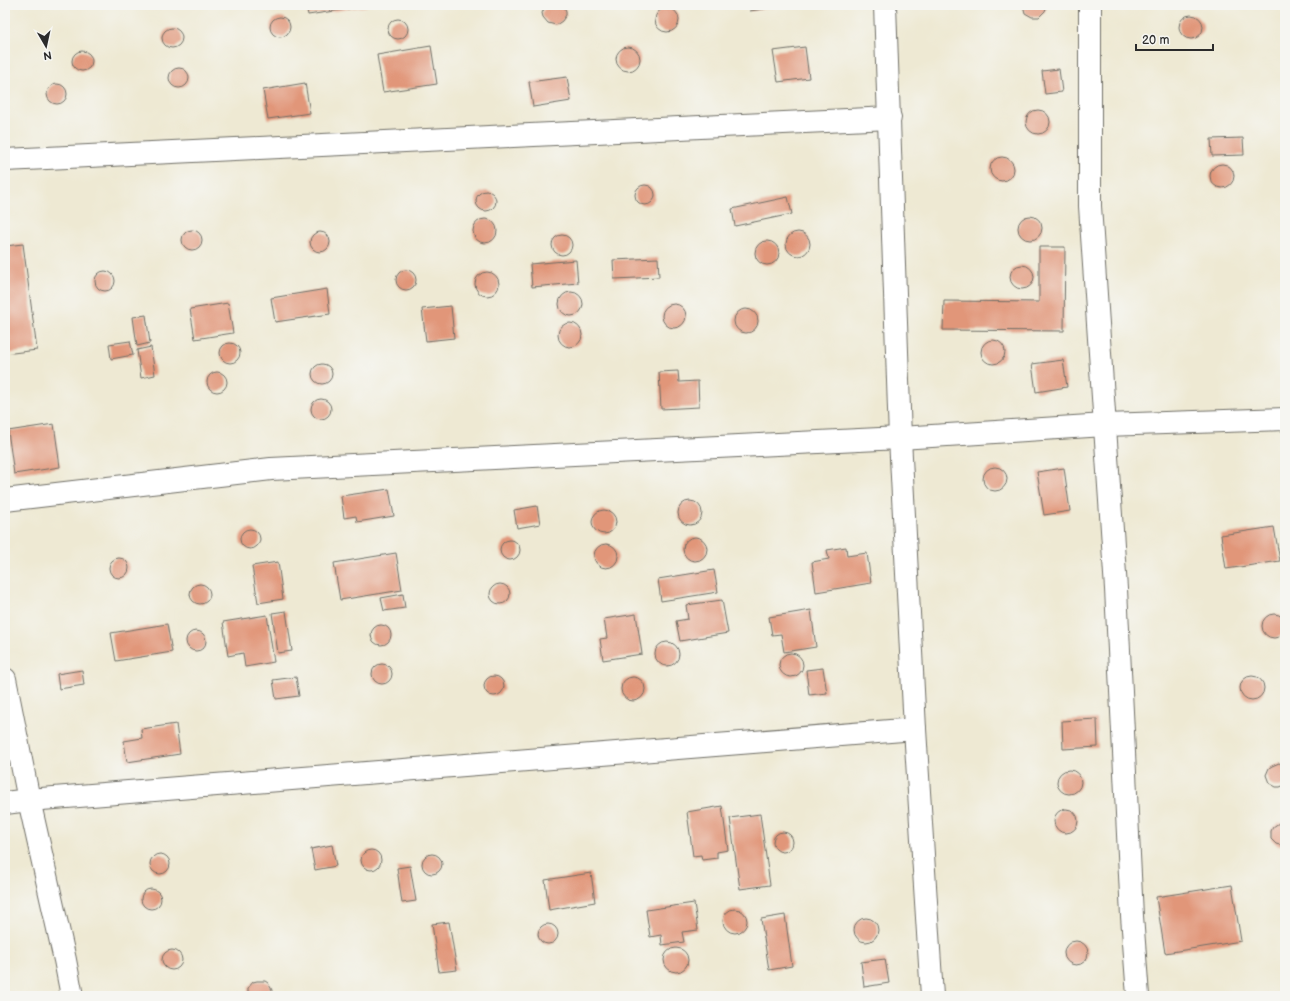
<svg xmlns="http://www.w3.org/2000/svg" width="1290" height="1001" font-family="'Balsamiq Sans',sans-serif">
<rect width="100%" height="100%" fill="#f6f6f2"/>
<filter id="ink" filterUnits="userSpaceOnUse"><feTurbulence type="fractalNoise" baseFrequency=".025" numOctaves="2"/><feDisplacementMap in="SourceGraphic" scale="8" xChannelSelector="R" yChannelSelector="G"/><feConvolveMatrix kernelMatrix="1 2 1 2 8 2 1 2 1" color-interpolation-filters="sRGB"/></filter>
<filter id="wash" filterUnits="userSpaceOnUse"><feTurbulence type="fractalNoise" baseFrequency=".012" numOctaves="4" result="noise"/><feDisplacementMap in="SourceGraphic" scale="16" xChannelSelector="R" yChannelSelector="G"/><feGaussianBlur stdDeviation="0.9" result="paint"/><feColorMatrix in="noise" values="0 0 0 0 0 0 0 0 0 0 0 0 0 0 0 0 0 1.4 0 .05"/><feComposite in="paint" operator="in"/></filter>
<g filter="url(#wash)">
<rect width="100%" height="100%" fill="#eee9d3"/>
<g id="blocks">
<!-- building -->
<g fill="#e19679">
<polygon points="306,5 367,5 367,6 308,15"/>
<polygon points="546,5 563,5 566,11 566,15 562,21 556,25 548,23 543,17 542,13"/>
<polygon points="750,5 776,5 776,7 750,11"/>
<polygon points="1023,5 1046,5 1046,8 1045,11 1039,17 1032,17 1025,13"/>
<circle cx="667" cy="20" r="12"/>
<circle cx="1191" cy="27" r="12"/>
<circle cx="280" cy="27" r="10"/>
<circle cx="398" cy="29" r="10"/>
<circle cx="172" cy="38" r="10"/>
<polygon points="431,46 437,84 383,92 377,55"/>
<polygon points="805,47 809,78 778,82 773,51"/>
<circle cx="628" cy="59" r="12"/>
<circle cx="82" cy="61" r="10"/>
<circle cx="179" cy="78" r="10"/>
<polygon points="1059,69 1062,92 1045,94 1042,71"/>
<polygon points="567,77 571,101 533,107 529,82"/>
<polygon points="305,83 310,113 268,119 263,90"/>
<circle cx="57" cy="94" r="10"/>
<circle cx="1038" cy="122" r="12"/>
<polygon points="1243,138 1244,155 1212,156 1211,139"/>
<circle cx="1002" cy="169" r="12"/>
<circle cx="1222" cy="176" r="12"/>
<circle cx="645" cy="195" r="10"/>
<circle cx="486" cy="201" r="10"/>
<polygon points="788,197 792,214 735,226 732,209"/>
<circle cx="1030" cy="228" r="12"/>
<circle cx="485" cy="231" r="12"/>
<circle cx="192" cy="240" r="10"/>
<circle cx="320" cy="242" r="10"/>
<circle cx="798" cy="244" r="12"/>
<circle cx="562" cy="245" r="10"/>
<circle cx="767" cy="253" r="12"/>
<polygon points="23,244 37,350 5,354 5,246"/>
<polygon points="1039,247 1065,247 1064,331 943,330 944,301 1039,302"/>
<polygon points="658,258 659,277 614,279 613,260"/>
<polygon points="576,260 578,283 532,287 530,264"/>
<circle cx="1022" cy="277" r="12"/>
<circle cx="406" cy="280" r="10"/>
<circle cx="105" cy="281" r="10"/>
<circle cx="487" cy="284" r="12"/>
<polygon points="327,289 330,314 275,322 271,298"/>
<circle cx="571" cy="304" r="12"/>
<polygon points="228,303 233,333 195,339 190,309"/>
<circle cx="674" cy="316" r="12"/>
<polygon points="451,306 454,338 426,341 422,309"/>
<circle cx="746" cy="321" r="12"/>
<polygon points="146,315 150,343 137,346 133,317"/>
<circle cx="570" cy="335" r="12"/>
<circle cx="993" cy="352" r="12"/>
<polygon points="130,341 133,355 111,359 109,344"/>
<circle cx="230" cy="353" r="10"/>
<polygon points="151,347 155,375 141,378 137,350"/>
<polygon points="1063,360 1067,387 1036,392 1032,364"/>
<circle cx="322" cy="374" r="10"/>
<polygon points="678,371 679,382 698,381 699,407 661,409 659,372"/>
<circle cx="217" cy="382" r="10"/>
<circle cx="321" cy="409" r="10"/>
<polygon points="54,424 60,467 14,474 8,431"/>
<circle cx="995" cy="479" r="12"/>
<polygon points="1064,468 1070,511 1044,515 1037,472"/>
<polygon points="389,489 394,516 357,522 356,516 344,518 341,496"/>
<circle cx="690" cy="513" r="12"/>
<polygon points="537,506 540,524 517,528 514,510"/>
<circle cx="604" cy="522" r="12"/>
<polygon points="1274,527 1280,561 1226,569 1221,535"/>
<circle cx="250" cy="539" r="10"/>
<circle cx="695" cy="549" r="12"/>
<circle cx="510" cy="550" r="10"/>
<circle cx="606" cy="556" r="12"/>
<polygon points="846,547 847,556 867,553 871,583 816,592 812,562 829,559 827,550"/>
<polygon points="396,553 402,590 340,600 334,563"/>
<circle cx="119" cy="568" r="10"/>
<polygon points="278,562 283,599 258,603 252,566"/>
<polygon points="714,570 718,592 661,601 658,579"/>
<circle cx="200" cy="594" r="10"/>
<circle cx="500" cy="594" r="10"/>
<polygon points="403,594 405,608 384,611 381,598"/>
<polygon points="722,600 728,633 680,641 676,621 688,619 686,605"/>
<polygon points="811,610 816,647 784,652 781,634 772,635 769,617"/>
<polygon points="286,611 292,651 278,653 272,613"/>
<polygon points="636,614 642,654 603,660 600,639 607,638 604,619"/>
<circle cx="1274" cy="626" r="12"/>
<polygon points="267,615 274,662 245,667 243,653 228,656 223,622"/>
<polygon points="167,624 172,652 116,661 111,633"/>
<circle cx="381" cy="635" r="10"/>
<circle cx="196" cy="641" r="10"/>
<circle cx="667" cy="654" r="12"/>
<circle cx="791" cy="665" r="12"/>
<circle cx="382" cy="674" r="10"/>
<polygon points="823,668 827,693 809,695 806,670"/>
<polygon points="82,670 84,685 59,689 57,674"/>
<circle cx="494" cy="686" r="10"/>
<circle cx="1252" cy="688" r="12"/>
<polygon points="296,677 299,696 276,699 273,680"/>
<circle cx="633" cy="689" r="12"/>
<polygon points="1097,719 1098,747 1063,749 1062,721"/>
<polygon points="176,724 180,754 127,762 124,741 142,738 141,729"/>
<polygon points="1279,763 1285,766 1285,785 1280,787 1276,787 1269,783 1266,775 1269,768 1272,766"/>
<circle cx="1069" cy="782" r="12"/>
<polygon points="722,806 728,850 717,852 717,858 702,860 701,855 693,856 687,812"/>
<circle cx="1066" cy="821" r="12"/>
<polygon points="760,814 770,885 740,889 730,818"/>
<polygon points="1279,823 1285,823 1285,846 1284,846 1276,844 1271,839 1271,831 1273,827"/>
<circle cx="783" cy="842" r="10"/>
<polygon points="332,845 336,866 315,870 311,849"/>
<circle cx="371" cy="860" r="10"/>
<circle cx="432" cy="864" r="10"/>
<circle cx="160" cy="864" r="10"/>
<polygon points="410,866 416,901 402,903 397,868"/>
<polygon points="591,873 595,902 549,910 545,880"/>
<polygon points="1232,885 1241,941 1165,953 1156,897"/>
<circle cx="151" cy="899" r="10"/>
<polygon points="694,903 698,930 682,932 684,942 662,945 661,935 650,937 646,910"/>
<circle cx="735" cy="921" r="12"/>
<polygon points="785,915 792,966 769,970 761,919"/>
<circle cx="866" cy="930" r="12"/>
<polygon points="449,922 457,970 439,972 432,924"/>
<circle cx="548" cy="934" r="10"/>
<circle cx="1076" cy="953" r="12"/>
<circle cx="676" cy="960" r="12"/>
<circle cx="172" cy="960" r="10"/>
<polygon points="885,959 889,983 864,987 861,962"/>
<polygon points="257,981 265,981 268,983 272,990 271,996 248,996 248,988 253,982"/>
</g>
</g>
</g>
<g filter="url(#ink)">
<use href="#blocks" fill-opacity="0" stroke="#6f6e66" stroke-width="1"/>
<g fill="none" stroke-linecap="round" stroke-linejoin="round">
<defs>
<g id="minor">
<polyline points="885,5 900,438 915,729 932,996"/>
<polyline points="1090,5 1090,206 1116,589 1132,916 1138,996"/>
<polyline points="5,160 890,118"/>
<polyline points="5,500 271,469 900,438 1105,425 1285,419"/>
<polyline points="5,679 29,800 65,960 72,996"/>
<polyline points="5,803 29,800 915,729"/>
</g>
</defs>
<!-- minor casing -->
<use href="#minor" stroke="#6f6e66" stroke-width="24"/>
<!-- minor -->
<use href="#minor" stroke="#fff" stroke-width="22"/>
</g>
</g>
<!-- margin -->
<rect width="1290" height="1001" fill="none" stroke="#f6f6f2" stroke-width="20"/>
<!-- north arrow -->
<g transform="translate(46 46) rotate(171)" stroke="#f6f6f2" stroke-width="3" paint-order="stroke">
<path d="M0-3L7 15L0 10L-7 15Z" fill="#2b2b2b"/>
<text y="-6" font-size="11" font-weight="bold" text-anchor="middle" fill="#2b2b2b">N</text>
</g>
<!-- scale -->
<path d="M1136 44v6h77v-6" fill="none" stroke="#2b2b2b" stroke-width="2"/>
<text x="1142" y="44" font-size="12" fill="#2b2b2b" stroke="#f6f6f2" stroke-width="3" paint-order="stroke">20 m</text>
</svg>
